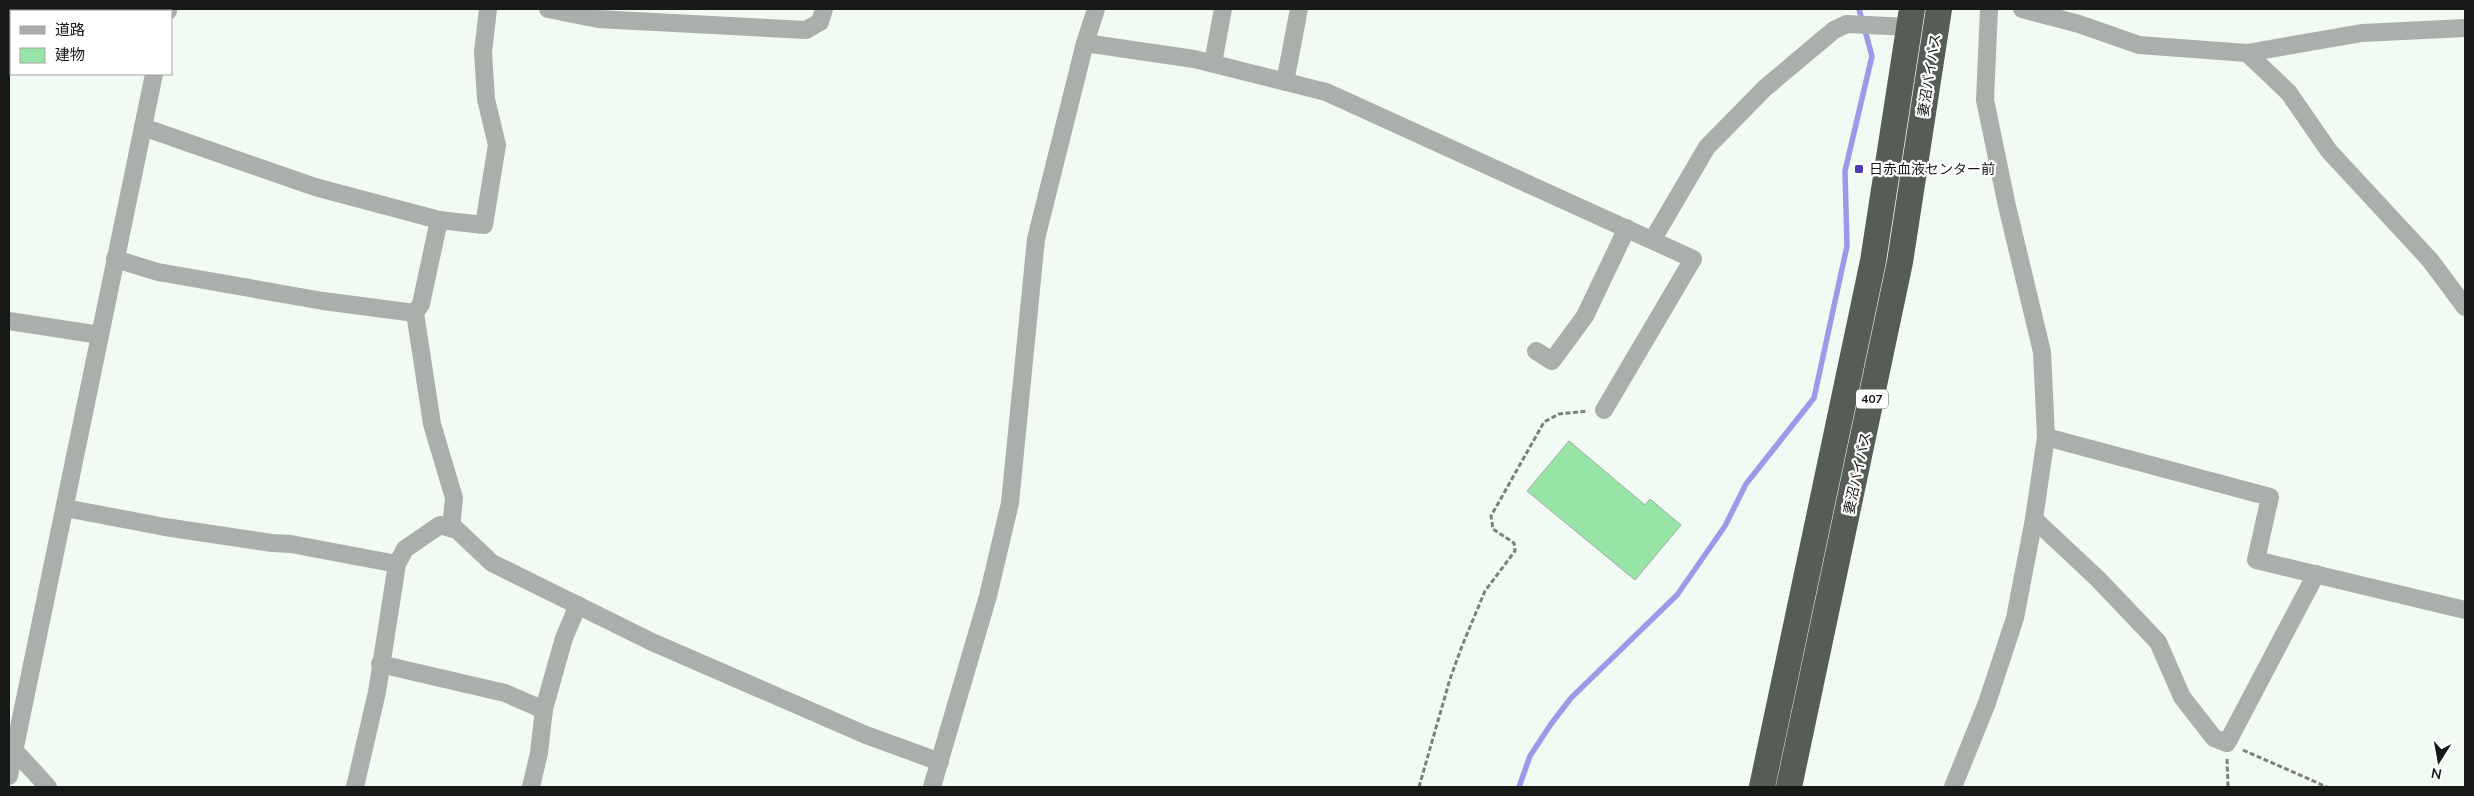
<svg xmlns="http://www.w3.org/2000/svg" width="2474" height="796" font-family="'Nunito Sans','Noto Sans JP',sans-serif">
<rect width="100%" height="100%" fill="#f1faf3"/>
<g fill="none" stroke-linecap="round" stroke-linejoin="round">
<!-- stream -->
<polyline stroke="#9c99e9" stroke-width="5.5" points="1519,787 1530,756 1551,724 1571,698 1677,595 1725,526 1746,484 1814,398 1847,246 1845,171 1872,56 1859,9"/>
</g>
<!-- building -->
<polygon fill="#96e5a7" stroke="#a1a9a2" points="1569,441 1645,505 1650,499 1681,525 1635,580 1527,491"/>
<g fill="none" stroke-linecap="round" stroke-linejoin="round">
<!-- path -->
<g stroke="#7b807b" stroke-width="3" stroke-dasharray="5 2.5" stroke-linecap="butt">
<polyline points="2243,750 2327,787"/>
<polyline points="2227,759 2228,787"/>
<polyline points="1419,787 1450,679 1462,646 1485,591 1515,551 1514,543 1493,529 1491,516 1544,422 1559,414 1588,411"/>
</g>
<!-- minor -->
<g stroke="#abafab" stroke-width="18">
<polyline points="548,9 598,19 806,30 820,22 824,9"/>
<polyline points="2022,9 2079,24 2139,45 2247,53 2362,33 2465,28"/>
<polyline points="168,11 168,9"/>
<polyline points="1085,43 1194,59 1326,92 1693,259 1604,410"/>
<polyline points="2247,53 2289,93 2329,151 2430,260 2465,307"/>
<polyline points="1213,63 1223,9"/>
<polyline points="1285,82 1299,9"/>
<polyline points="143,127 315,187 439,220"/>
<polyline points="1653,239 1707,147 1765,88 1834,30 1847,24 1909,27"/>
<polyline points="115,259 158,272 323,301 415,313"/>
<polyline points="9,321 100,335"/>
<polyline points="1536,351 1552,361 1585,316 1627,228"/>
<polyline points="2046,437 2270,497 2256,560 2465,610"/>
<polyline points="65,508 165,527 272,543 291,544 397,564"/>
<polyline points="2034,519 2098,579 2158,642 2182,697 2214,738 2227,743 2316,574"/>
<polyline points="451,528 454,498 432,424 415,313 421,304 439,220 484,225 497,145 486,99 483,52 488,9"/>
<polyline points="380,664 505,693 544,710"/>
<polyline points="14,750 48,787"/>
<polyline points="9,776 154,74"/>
<polyline points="355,787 377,692 397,564 405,549 440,525 457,530 492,563 652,642 866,735 940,762"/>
<polyline points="531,787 539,753 544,709 564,638 578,605"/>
<polyline points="932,787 988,596 1010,503 1036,239 1085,43 1096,9"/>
<polyline points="1953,787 1987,703 2015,618 2034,519 2046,437 2042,352 2007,206 1985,100 1989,9"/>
</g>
<!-- highway -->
<g stroke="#555d56" stroke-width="26">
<polyline points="1762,787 1873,261 1912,9"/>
<polyline points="1789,787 1900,262 1939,9"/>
</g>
</g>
<!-- markers -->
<rect fill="#523cb4" stroke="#fff" stroke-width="2" x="1854" y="164" width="10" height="10" rx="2.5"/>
<g text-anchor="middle" stroke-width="4.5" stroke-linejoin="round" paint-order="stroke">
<!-- shield labels -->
<rect fill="#fff" stroke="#5c5e5c" stroke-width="1" x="1856" y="389.5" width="32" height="19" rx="4"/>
<g font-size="12" font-weight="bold" fill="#161916">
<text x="1872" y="403">407</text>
</g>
<!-- street labels -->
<g font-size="14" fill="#161916" stroke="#fff">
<text transform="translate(1929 75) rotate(-81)" y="5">妻沼バイパス</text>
<text transform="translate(1857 473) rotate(-78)" y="5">妻沼バイパス</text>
</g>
<!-- poi labels -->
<g font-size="14" fill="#161916" stroke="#fff" text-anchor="start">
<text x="1869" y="174">日赤血液センター前</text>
</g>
</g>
<!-- border -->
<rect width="2474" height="796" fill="none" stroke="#161916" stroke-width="20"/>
<!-- legend -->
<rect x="10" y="10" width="162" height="65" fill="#ffffff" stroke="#a2a3a2"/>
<rect x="20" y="26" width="25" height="8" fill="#abafab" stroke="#a2a3a2"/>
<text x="55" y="35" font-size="15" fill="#161916">道路</text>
<rect x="20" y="48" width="25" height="15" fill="#96e5a7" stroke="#a2a3a2"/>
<text x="55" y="60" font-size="15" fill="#161916">建物</text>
<!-- north arrow -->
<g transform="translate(2439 761) rotate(191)" stroke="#ffffff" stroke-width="4" paint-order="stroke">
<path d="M0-4L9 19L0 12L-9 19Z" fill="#161916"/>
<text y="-8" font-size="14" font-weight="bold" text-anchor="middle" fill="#161916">N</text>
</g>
</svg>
